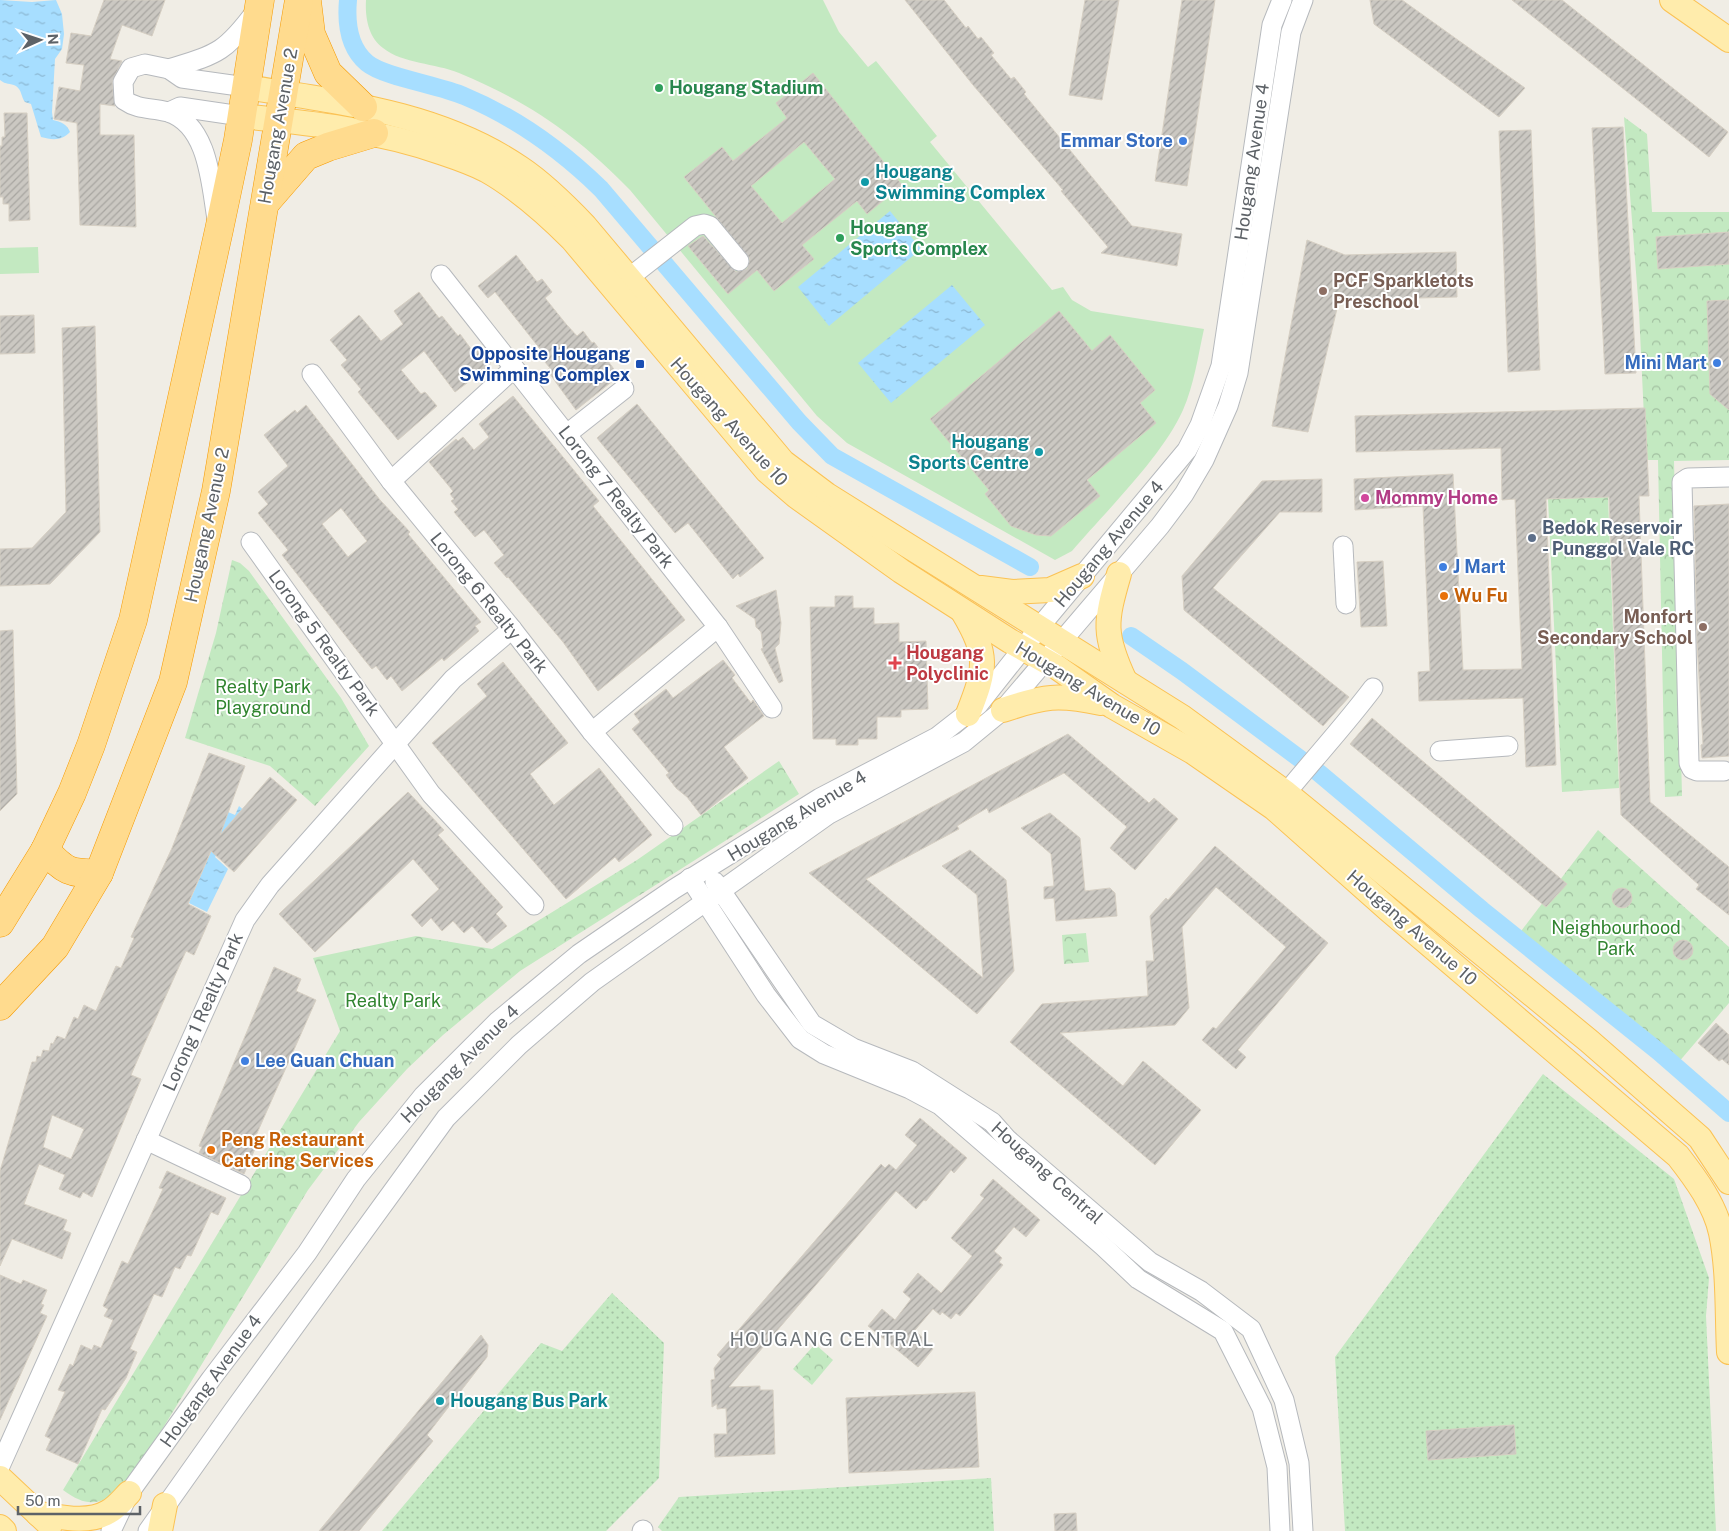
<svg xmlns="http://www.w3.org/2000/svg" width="1729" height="1531" font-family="'Public Sans',sans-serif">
<defs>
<pattern id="grass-dots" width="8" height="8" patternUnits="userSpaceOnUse" patternTransform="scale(1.25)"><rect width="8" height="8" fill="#c3e9c1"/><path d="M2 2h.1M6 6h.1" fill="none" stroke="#a2c0a1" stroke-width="1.8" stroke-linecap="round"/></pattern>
<pattern id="forest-crowns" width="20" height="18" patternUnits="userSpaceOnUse" patternTransform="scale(1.25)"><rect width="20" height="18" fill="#c3e9c1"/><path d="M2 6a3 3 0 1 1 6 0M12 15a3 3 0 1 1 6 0" fill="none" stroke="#a2c0a1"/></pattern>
<pattern id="water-ripples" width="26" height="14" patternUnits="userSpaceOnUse" patternTransform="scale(1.25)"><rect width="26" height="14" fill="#a7deff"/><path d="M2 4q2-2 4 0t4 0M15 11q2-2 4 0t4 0" fill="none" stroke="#8bb7d2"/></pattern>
<pattern id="building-hatch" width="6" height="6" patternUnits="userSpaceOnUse" patternTransform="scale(1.25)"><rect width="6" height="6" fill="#cbc8c2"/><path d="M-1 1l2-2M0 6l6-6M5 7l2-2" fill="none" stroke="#a8a6a1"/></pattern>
</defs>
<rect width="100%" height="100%" fill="#f0ede5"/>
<!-- grass -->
<g fill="url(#grass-dots)">
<polygon points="1543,1074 1674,1179 1709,1278 1706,1316 1716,1531 1345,1531 1335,1357"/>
<polygon points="612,1293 664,1343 659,1478 606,1531 382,1531 541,1343 562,1351"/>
<polygon points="991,1478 994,1531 662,1531 658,1527 679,1497"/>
</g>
<!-- forest -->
<g fill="url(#forest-crowns)">
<polygon points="1624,117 1647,134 1652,212 1729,212 1729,460 1674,461 1682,796 1665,797 1658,460 1646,460 1639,311"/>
<polygon points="1608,497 1619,788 1562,792 1548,499"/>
<polygon points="232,560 240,563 249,571 341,698 369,746 315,806 270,766 185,738 216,633"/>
<path d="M779 761 799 794 520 971 443 1035 407 1069 359 1122 308 1190 127 1487C101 1503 90 1510 63 1490L340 1031 313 958 416 936 492 949 637 860Z"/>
<polygon points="1598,830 1729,947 1729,1003 1672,1070 1512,943"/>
<polygon points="1086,933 1089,962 1064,964 1062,935"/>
<polygon points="815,1344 833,1360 812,1385 793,1369"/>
</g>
<!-- garden -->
<g fill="#c3e9c1">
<path d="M366 0H823L839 32 868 67 876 61 937 136 930 142 1052 290 1063 287 1072 300 1091 311 1204 329C1198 356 1194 385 1183 410 1162 457 1106 511 1072 551L1055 560 847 443 817 416 630 190C577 135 529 102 459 73 435 63 403 64 383 48 368 37 365 17 366 0Z"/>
<polygon points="38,247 39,273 0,274 0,248"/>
</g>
<!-- water -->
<g fill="url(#water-ripples)">
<path d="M0 0 32 2 56 0 62 14 64 34 62 49 55 59 52 112 53 120C61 122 67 124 70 132 62 141 52 140 41 137L31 104 25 102C21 97 22 90 16 86 10 83 6 85 0 80Z"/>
<polygon points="890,211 921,249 829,326 798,287"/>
<polygon points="952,285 985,325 891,403 858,363"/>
<polygon points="239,806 248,814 215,857 228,869 207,912 189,903 228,812 235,815"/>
</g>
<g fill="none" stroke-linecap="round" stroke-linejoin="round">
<!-- canal -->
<g stroke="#a7deff" stroke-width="18">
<path d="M348 0C346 22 348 47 367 63 384 77 439 85 464 96 515 117 561 150 601 189L799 422 832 456 1030 567"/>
<polyline points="1131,636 1182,671 1319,773 1482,910 1659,1052 1729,1113"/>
</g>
</g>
<!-- building -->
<g fill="url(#building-hatch)" stroke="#d6cfc3" fill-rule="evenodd">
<polygon points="104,0 165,0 152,36 122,25 110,59 122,61 112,82 115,106 100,104 100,135 134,135 136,227 80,225 77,123 54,119 59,87 80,91 84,65 66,63 71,33 91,36"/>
<polygon points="905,0 944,0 966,28 968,26 978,39 981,37 994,53 991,55 1011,79 1014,77 1026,92 1024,94 1132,226 1182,234 1177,266 1101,253 1108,247 1061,191 1063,190 973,85"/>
<polygon points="1085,0 1119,0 1102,100 1069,95"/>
<polygon points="1182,0 1215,0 1187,186 1155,181"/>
<polygon points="1370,0 1402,0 1525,88 1499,117 1374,24"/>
<polygon points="1512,0 1562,0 1728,132 1709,157"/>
<path d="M813 73 902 185 867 214 857 201 802 245 814 259 774 291 757 270 728 294 688 246 703 236 736 272 747 269 750 259 684 177 722 147 733 161 787 118 776 103ZM804 142 835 179 782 223 751 186Z"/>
<polygon points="4,113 27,113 30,220 9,221 9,204 3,204 3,197 0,197 0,146 2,146 2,137 5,137"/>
<polygon points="1623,127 1636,373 1605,374 1592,128"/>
<polygon points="1531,130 1540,370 1508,372 1499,131"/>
<polygon points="1729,232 1729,264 1658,269 1656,237"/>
<polygon points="1307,240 1345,255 1456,252 1457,297 1339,300 1308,432 1272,426"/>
<polygon points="516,255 537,282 542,279 552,292 545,298 566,324 577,336 583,331 592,343 594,342 619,376 576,410 547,370 550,368 545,362 548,359 495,292 488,298 478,286"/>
<polygon points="419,292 439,318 442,316 458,336 460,334 474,353 480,349 490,362 489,371 477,380 471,380 455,392 424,351 401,370 421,394 425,392 437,406 398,440 358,392 361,389 341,365 347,360 330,340 359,315 381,341 403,324 394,311"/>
<polygon points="1729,300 1729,410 1710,394 1707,301"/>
<polygon points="1059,311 1092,351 1110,335 1155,390 1140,403 1156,423 1087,480 1100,496 1051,536 1036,535 1011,526 985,494 989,490 930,419"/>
<polygon points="34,315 35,353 0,354 0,316"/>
<polygon points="95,326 100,532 50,584 0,586 0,549 32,548 66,512 62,328"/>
<polygon points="513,396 599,501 593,506 685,620 598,691 563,642 508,577 507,578 494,563 504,555 484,530 475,537 454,512 458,509 451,501 454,499 450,494 453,491 429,462 456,439 458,441 463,437 474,450 489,437 479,424"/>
<polygon points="637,404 764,558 740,577 738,574 733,579 688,523 675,533 597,438"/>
<path d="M306 405 380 500 410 532 408 534 481 622 475 626 479 631 444 661 442 658 402 691 391 676 387 680 376 666 372 669 363 658 282 555 288 550 258 513 268 504 258 492 288 466 264 435 295 410 297 413ZM341 508 367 541 348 557 322 524Z"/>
<polygon points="1645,408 1649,496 1639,496 1650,802 1729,867 1729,915 1696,889 1699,885 1621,815 1609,497 1546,499 1556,765 1526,767 1523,698 1419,701 1418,672 1430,671 1423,506 1355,510 1354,479 1453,474 1463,670 1522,669 1515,499 1502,500 1501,448 1356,452 1355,416"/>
<polygon points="1322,479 1322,512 1280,512 1213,588 1349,697 1323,726 1184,610 1182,576 1262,481"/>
<polygon points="1729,504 1729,756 1702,758 1701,745 1703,744 1697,643 1694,506"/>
<polygon points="1383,561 1387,626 1361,627 1357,562"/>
<polygon points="776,590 781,623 779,644 775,648 783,681 779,683 761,649 763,648 761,632 756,627 755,619 736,606"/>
<polygon points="835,596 853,596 853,608 874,608 874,624 899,623 899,642 926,641 928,709 901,710 901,717 877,717 877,739 858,739 858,745 836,745 836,739 813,739 810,607 835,607"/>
<polygon points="13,630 17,794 0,811 0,631"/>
<polygon points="723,660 735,675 732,678 751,703 753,700 764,716 724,747 748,778 701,815 687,797 676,788 666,775 669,773 632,729 640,722 634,714 666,689 673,698"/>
<polygon points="503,662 568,743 530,774 554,805 599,768 652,835 619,862 615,857 566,899 432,743 487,696 477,684"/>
<polygon points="1372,718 1567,884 1546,907 1350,744"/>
<polygon points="1068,734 1149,803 1154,798 1178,819 1135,870 1110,848 1127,827 1064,773 989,813 987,808 957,826 959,829 866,879 983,978 977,895 942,866 970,850 1006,880 1014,971 977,1014 809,873"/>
<path d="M209 753 245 766 220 835 270 777 297 800 234 872 211 851 188 904 211 916 194 955 186 951 143 1047 131 1075 141 1079 92 1197 83 1192 80 1198 59 1189 65 1175 39 1164 24 1204 67 1220 63 1230 71 1233 62 1259 12 1239 0 1266V1171L32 1062H36L37 1056 41 1057 43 1050 49 1051 51 1043 53 1044 57 1036 65 1039 74 1017 78 1019 84 1005 96 1011 116 966 121 968 134 938 131 937 172 848ZM52 1115 84 1129 71 1159 43 1147Z"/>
<polygon points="408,792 444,830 438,835 503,907 496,914 507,926 487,943 472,926 464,933 453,921 442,931 431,918 422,927 411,915 439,889 413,859 315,952 279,914"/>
<polygon points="1050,813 1080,838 1085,891 1110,888 1115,893 1117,916 1056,921 1054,898 1044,899 1044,887 1054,886 1051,854 1021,828"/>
<polygon points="1215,846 1328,943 1238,1050 1246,1057 1236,1069 1202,1040 1213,1027 1216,1029 1286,947 1216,887 1182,927 1189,1008 1175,1025 1060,1033 1123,1086 1143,1061 1201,1110 1155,1165 1010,1042 1042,1004 1148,996 1146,961 1154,961 1150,916 1166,898 1168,900"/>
<circle cx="1622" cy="898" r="10"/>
<circle cx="1683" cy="950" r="10"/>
<polygon points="274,967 301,979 296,991 316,1000 254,1140 258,1142 244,1174 199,1153 202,1147 199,1146"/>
<polygon points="1716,1023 1729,1035 1729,1065 1722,1059 1719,1061 1698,1043"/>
<polygon points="920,1118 967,1158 954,1173 951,1170 926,1201 924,1200 916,1209 896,1191 729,1387 760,1386 760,1390 773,1390 775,1454 715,1457 714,1434 727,1434 726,1408 717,1409 717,1404 712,1407 711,1380 715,1379 714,1368 721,1359 717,1355 881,1164 885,1168 889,1164 896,1170 917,1145 905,1135"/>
<polygon points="167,1171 226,1198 218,1215 211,1212 191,1256 187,1255 180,1269 175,1267 162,1297 154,1294 130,1349 137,1352 126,1378 105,1410 102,1409 78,1464 46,1450 51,1439 45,1436 65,1392 58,1390 70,1364 73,1366 81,1345 92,1350 94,1345 101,1348 113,1320 104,1316 108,1309 103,1306 122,1261 128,1264 163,1189 159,1188"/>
<polygon points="993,1179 1040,1220 1026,1237 1014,1227 994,1251 1002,1258 999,1262 1003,1265 960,1316 956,1313 951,1319 942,1312 940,1315 933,1309 915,1330 933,1349 918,1367 868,1326 882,1309 895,1320 911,1299 903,1292 918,1273 941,1293 972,1256 951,1238 984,1198 980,1195"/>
<polygon points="0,1275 21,1284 23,1280 47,1290 41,1304 44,1305 40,1313 47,1316 0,1420"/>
<polygon points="481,1335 488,1345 487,1357 427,1435 433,1441 359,1531 319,1531"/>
<polygon points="975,1392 979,1467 849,1473 846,1398"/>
<polygon points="1514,1425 1516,1454 1428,1460 1426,1431"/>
<polygon points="1076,1513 1077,1531 1055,1531 1054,1514"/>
</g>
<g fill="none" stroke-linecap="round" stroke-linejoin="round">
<defs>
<g id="minor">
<path d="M169 69C217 54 225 53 256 11"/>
<polyline points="169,112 180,107 241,116"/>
<path d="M217 219C211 185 209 125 168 112 151 107 140 111 124 100L123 82 131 68 145 64 169 69 182 78 246 87"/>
<polyline points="441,275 718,627 772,708"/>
<polyline points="630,277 695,226 704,224 710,226 739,261"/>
<polyline points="312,374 391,481 512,629 592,732 673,826"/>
<polyline points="567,434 624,389"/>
<polyline points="391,481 513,369"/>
<polyline points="251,542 431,794 534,905"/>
<polyline points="1343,546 1346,604"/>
<polyline points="592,732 718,627"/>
<polyline points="1440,751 1508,746"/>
<polyline points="1724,771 1697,771 1692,769 1689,763 1682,482 1688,478 1729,477"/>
<path d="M1278 803C1309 764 1343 728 1373 688"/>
<polyline points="690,878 766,995 800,1039 824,1054 910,1089 940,1105 1103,1246 1138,1279 1223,1331 1262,1408 1277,1467 1280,1531"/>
<polyline points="715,882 812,1024 853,1048 912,1071 992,1122 1007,1139 1150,1262 1201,1291 1251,1329 1284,1400 1299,1463 1303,1531"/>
<polyline points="146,1140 241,1185"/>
<polyline points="0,1466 245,920 270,885 453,679 512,629"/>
<polyline points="111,1531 129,1493 211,1379 307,1253 356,1179 423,1096 498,1021 579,954 674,889 820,798 937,737 978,705 1047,618 1187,450 1200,425 1221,366 1272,25 1282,0"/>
<polyline points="148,1531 233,1411 446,1118 519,1045 592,982 829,814 964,742 1003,710 1160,526 1184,494 1204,460 1228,406 1238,373 1291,32 1303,0"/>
<polyline points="642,1531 643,1530"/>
</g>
<g id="major">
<polyline points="1672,0 1729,40"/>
<path d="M246 87C339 102 440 113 520 168 544 184 565 205 585 226L783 462 827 495 1182 717 1286 793 1589 1041 1700 1138 1729 1182"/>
<path d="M241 116C310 123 378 130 443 153 458 158 472 163 486 170 518 188 546 213 572 239L767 471 796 496 901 571 1010 641 1058 668 1112 706 1193 752 1274 808 1389 910 1678 1156C1696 1179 1715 1205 1721 1233 1729 1272 1727 1313 1729 1352"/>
<path d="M1119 574C1105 622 1103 634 1125 681"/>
<polyline points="981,588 1012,592 1050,590 1082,576"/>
<path d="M963 612C989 656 986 668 968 714"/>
<path d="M1003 710C1044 696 1058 694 1101 703"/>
<polyline points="0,1478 50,1525"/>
<path d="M38 1514C60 1517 88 1524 108 1512 116 1508 123 1499 129 1493"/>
<polyline points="0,1527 4,1531"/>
<polyline points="160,1531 165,1505"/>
</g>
<g id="highway">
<polyline points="307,1 311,34 328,73 363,107"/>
<polyline points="267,201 306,156 328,147 374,133"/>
<path d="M45 850C65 871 69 874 99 873"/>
<polyline points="0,923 45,850 72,793 91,745 133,620 219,230 238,140 260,0"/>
<polyline points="0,1006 55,947 99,873 173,682 216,491 299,0"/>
</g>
</defs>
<!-- minor casing -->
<use href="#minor" stroke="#b6b9bd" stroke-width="21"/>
<!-- major casing -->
<use href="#major" stroke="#fbc254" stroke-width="26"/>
<!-- highway casing -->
<use href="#highway" stroke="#f69a00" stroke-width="29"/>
<!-- minor -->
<use href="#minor" stroke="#fff" stroke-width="19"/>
<!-- major -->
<use href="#major" stroke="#ffecac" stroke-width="24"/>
<!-- highway -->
<use href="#highway" stroke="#ffdb8e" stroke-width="28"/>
</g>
<!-- markers -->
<g fill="#2e9e5b" stroke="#fff" stroke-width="2">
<circle cx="659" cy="88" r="5"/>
<circle cx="840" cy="238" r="5"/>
</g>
<g fill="#3f7fe0" stroke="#fff" stroke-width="2">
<circle cx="1183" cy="141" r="5"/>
<circle cx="1717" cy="363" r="5"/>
<circle cx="1443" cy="567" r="5"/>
<circle cx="245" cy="1061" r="5"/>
</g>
<g fill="#0f9aa8" stroke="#fff" stroke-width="2">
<circle cx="865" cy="182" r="5"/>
<circle cx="1039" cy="452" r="5"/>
<circle cx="440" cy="1401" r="5"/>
</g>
<g fill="#8d6e63" stroke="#fff" stroke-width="2">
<circle cx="1323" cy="291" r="5"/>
<circle cx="1703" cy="627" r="5"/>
</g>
<rect fill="#1a4fb4" stroke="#fff" stroke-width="2" x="635" y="359" width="10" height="10" rx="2.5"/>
<circle fill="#d1479c" stroke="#fff" stroke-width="2" cx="1365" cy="498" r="5"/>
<circle fill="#5c6f8a" stroke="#fff" stroke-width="2" cx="1532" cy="538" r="5"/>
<g fill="#e8710a" stroke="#fff" stroke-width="2">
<circle cx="1444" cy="596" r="5"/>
<circle cx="211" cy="1150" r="5"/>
</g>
<path fill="#e0444e" stroke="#fff" stroke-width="2" d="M892.5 655.5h5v5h5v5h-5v5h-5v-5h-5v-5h5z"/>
<g text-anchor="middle" stroke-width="4" stroke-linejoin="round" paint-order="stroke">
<!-- leisure labels -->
<g font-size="18" font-weight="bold" fill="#27864d" stroke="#fff" text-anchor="start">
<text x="669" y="94">Hougang Stadium</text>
<text x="850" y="234">Hougang<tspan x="850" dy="21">Sports Complex</tspan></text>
</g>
<!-- street labels -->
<g font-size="18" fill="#5d6267" stroke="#fff">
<text transform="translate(278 126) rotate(-80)" y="6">Hougang Avenue 2</text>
<text transform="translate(1252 162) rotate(-82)" y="6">Hougang Avenue 4</text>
<text transform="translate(729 422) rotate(48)" y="6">Hougang Avenue 10</text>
<text transform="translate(616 497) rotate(52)" y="6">Lorong 7 Realty Park</text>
<text transform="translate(207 525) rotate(-78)" y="6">Hougang Avenue 2</text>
<text transform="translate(1109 544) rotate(-50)" y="6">Hougang Avenue 4</text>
<text transform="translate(489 603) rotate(51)" y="6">Lorong 6 Realty Park</text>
<text transform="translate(324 643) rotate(54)" y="6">Lorong 5 Realty Park</text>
<text transform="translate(1088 689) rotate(31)" y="6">Hougang Avenue 10</text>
<text transform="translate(797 816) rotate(-31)" y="6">Hougang Avenue 4</text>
<text transform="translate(1412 928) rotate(41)" y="6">Hougang Avenue 10</text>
<text transform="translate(203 1012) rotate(-66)" y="6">Lorong 1 Realty Park</text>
<text transform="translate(460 1064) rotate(-45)" y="6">Hougang Avenue 4</text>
<text transform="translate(1047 1173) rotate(42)" y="6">Hougang Central</text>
<text transform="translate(211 1381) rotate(-54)" y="6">Hougang Avenue 4</text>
</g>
<!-- shop labels -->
<g font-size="18" font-weight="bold" fill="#366cbe" stroke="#fff" text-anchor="end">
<text x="1173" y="147">Emmar Store</text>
<text x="1707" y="369">Mini Mart</text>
<text x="1453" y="573" text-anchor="start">J Mart</text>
<text x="255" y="1067" text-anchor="start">Lee Guan Chuan</text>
</g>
<!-- culture labels -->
<g font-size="18" font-weight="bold" fill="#0d838f" stroke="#fff" text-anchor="start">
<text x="875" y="178">Hougang<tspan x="875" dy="21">Swimming Complex</tspan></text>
<text x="1029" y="448" text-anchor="end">Hougang<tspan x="1029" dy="21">Sports Centre</tspan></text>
<text x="450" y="1407">Hougang Bus Park</text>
</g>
<!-- education labels -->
<g font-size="18" font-weight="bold" fill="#785e54" stroke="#fff" text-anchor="start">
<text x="1333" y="287">PCF Sparkletots<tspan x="1333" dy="21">Preschool</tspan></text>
<text x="1693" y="623" text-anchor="end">Monfort<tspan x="1693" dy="21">Secondary School</tspan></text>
</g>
<!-- transit labels -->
<g font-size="18" font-weight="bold" fill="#164399" stroke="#fff" text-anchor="end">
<text x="630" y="360">Opposite Hougang<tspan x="630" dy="21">Swimming Complex</tspan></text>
</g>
<!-- hotel labels -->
<g font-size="18" font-weight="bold" fill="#b23c85" stroke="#fff" text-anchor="start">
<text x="1375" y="504">Mommy Home</text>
</g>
<!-- service labels -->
<g font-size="18" font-weight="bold" fill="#4e5e75" stroke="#fff" text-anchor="start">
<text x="1542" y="534">Bedok Reservoir<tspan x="1542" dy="21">- Punggol Vale RC</tspan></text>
</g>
<!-- food labels -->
<g font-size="18" font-weight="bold" fill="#c56008" stroke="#fff" text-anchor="start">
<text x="1454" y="602">Wu Fu</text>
<text x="221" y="1146">Peng Restaurant<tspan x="221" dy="21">Catering Services</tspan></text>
</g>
<!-- health labels -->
<g font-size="18" font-weight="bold" fill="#be3a42" stroke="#fff" text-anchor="start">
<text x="906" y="659">Hougang<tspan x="906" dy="21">Polyclinic</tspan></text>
</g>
<!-- park labels -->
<g font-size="18" fill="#30842f" stroke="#fff">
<text x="263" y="693">Realty Park<tspan x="263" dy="21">Playground</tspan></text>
<text x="1616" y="934">Neighbourhood<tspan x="1616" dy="21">Park</tspan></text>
<text x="393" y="1007">Realty Park</text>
</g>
<!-- neighbourhood labels -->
<g font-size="19" letter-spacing="1" fill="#6e7479" stroke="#fff">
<text x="832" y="1346">HOUGANG CENTRAL</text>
</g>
</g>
<!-- north arrow -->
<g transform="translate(40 40) rotate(87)" stroke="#ffffff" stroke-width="4" paint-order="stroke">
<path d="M0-4L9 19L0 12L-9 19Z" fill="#5d6267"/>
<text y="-8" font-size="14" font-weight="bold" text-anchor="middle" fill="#5d6267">N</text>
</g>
<!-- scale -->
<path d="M18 1506v8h122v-8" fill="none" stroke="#5d6267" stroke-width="2.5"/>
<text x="25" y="1506" font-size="15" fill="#5d6267" stroke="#ffffff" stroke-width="4" paint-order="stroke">50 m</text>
</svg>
